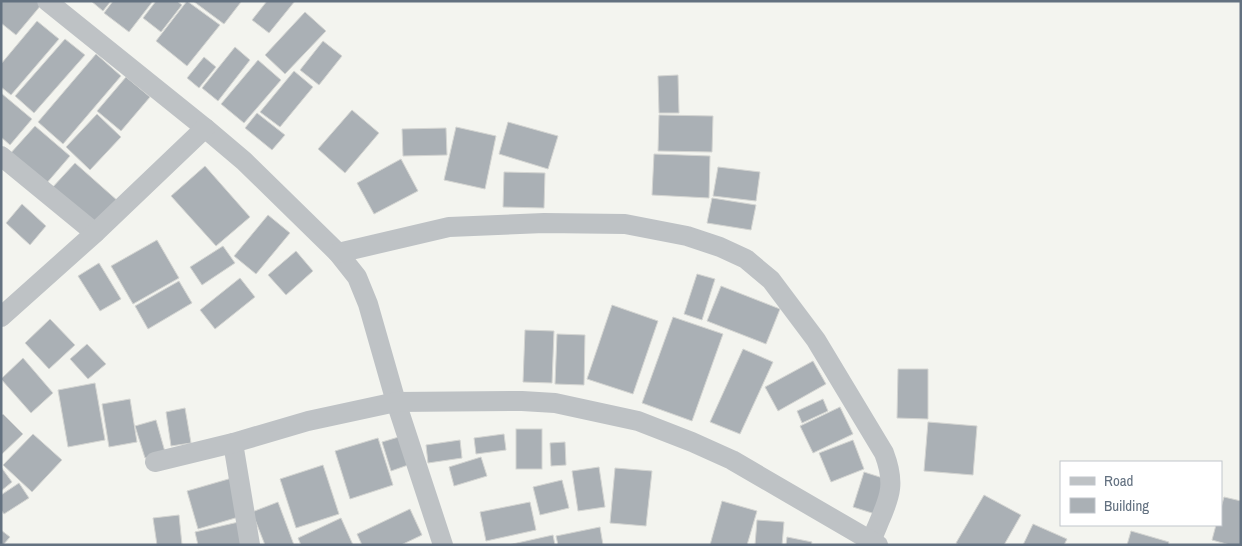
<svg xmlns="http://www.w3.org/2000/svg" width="1242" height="546" font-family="'Archivo Narrow',sans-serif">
<rect width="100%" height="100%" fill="#f3f4ef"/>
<!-- building -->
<g fill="#aab0b5" stroke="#d4d5d2">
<polygon points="1,1 39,1 42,4 16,35 1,23"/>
<polygon points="91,1 111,1 103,11"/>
<polygon points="113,1 153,1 129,32 104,13"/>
<polygon points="156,1 177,1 182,5 161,32 143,18"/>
<polygon points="187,1 220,25 187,66 156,41"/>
<polygon points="193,1 240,1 241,2 224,24"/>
<polygon points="267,1 295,1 269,33 252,20"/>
<polygon points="305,12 326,31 285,74 265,55"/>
<polygon points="37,21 59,39 11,95 1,87 1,64"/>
<polygon points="65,39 85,55 34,113 15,96"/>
<polygon points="323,41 342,56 319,85 300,70"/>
<polygon points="235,47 250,60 218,101 202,88"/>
<polygon points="96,54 121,76 63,144 38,122"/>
<polygon points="204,57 216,67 199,88 187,78"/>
<polygon points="258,60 281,80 244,123 221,104"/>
<polygon points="294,71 313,87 280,127 260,112"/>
<polygon points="678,75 679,113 659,113 658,76"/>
<polygon points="126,77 150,97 121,131 97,111"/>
<polygon points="1,93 32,119 10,145 1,137"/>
<polygon points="352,110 379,133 345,173 318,149"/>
<polygon points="257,113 285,135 272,150 245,128"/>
<polygon points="97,114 121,137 90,170 66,147"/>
<polygon points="659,115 713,116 712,152 658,151"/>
<polygon points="508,122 558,136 548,169 499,154"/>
<polygon points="35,126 70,156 45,185 9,155"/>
<polygon points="456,127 496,136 485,189 444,180"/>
<polygon points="446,128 447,155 403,156 402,129"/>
<polygon points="654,154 710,156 709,198 652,195"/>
<polygon points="401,159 418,191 374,214 357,183"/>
<polygon points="75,163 119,202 95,228 51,189"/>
<polygon points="205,166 250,217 216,246 171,196"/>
<polygon points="718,167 760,172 756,201 713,196"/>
<polygon points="504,172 545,173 544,208 503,207"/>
<polygon points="712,198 756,205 751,230 707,223"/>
<polygon points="22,204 46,226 30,245 6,223"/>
<polygon points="268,215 290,233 256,274 234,256"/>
<polygon points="157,240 179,278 133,304 111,266"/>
<polygon points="223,246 235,263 202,285 190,267"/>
<polygon points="296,251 313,271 286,295 268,275"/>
<polygon points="99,263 121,299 100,311 78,276"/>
<polygon points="697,274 715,279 702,320 684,314"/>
<polygon points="240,278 255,297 215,329 200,310"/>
<polygon points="179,281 192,303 148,329 135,306"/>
<polygon points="721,286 780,309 766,344 707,321"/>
<polygon points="612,305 658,321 633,394 587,379"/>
<polygon points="673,317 723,334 692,421 642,403"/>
<polygon points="50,319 75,345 49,369 25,343"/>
<polygon points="525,330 554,331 552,383 523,382"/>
<polygon points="557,334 585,335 584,385 555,384"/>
<polygon points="87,344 106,364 88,379 70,359"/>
<polygon points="743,349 773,362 740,434 710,422"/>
<polygon points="23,358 53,393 31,413 1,379"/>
<polygon points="813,361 826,384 778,411 765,387"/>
<polygon points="898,369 928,369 928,419 897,418"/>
<polygon points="95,383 105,440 68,447 58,390"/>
<polygon points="130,399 137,442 109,447 102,404"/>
<polygon points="823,399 828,411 802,423 797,411"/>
<polygon points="840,407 853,434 813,453 800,426"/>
<polygon points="185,408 191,443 171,446 166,412"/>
<polygon points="3,414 23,434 1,455 1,416"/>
<polygon points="156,420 165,452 145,458 135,426"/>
<polygon points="928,422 977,426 973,475 924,471"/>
<rect x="516" y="429" width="26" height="40"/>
<polygon points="33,434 62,460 32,492 3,465"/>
<polygon points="504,434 506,450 476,454 474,438"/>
<polygon points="402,436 411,464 391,471 382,442"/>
<polygon points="378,438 393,485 350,499 335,451"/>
<polygon points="460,440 462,458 428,463 426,445"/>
<polygon points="853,440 864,469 831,482 819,453"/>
<polygon points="565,442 566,465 551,466 550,443"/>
<polygon points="481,457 487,476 454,486 449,467"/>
<polygon points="323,465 339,514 296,528 280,479"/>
<polygon points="1,467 12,482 1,491"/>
<polygon points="599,467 605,507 578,511 572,471"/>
<polygon points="615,468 652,471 646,526 610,523"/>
<polygon points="864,472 886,479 875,514 853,507"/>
<polygon points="232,478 242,516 198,529 187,491"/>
<polygon points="562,480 569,508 540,515 533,487"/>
<polygon points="19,483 29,498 4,514 1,510 1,495"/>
<polygon points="984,495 1021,515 1004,545 959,545 956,543"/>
<polygon points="1224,497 1241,501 1241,545 1230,545 1212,540 1216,525 1221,525 1221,508"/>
<polygon points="722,501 757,511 747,545 710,545"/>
<polygon points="278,502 294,545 265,545 252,512"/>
<polygon points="530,502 536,530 486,541 480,512"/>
<polygon points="410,509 422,535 401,545 362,545 357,534"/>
<polygon points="179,515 182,545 157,545 153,518"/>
<polygon points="341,518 353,545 301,545 298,538"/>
<polygon points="757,520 784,522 782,545 755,545"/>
<polygon points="243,521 249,545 198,545 195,532"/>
<polygon points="1033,524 1067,539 1064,545 1023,545"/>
<polygon points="600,527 603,545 558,545 556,536"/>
<polygon points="1,530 10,537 3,545 1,545"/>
<polygon points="1131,531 1169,542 1168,545 1127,545"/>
<polygon points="553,535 555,545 508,545"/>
<polygon points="787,537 812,542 811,545 786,545"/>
</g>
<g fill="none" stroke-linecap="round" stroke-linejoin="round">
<!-- minor -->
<g stroke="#bec2c5" stroke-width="20">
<polyline points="47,1 205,128 244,161 338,253 357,277 368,304 396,402 443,545"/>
<polyline points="1,156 95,233"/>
<path d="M338 253 449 227 544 223 625 224 687 236 720 247 746 259 771 280 816 340 884 453C895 482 891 495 879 522 876 530 872 537 870 545"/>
<polyline points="1,317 95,233 205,128"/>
<polyline points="233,443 250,545"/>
<polyline points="155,462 233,443 308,421 396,402 522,401 555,403 638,421 692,442 732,460 878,545"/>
</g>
</g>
<!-- border -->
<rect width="1242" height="546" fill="none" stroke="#637180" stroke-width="5"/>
<!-- legend -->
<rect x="1060" y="461" width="162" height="65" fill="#ffffff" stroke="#c1c6cc"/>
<rect x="1070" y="477" width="25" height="8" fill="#bec2c5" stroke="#c1c6cc"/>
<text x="1104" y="486" font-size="15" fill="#637180">Road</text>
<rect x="1070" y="498" width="25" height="15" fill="#aab0b5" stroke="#c1c6cc"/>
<text x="1104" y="511" font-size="15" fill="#637180">Building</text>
</svg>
